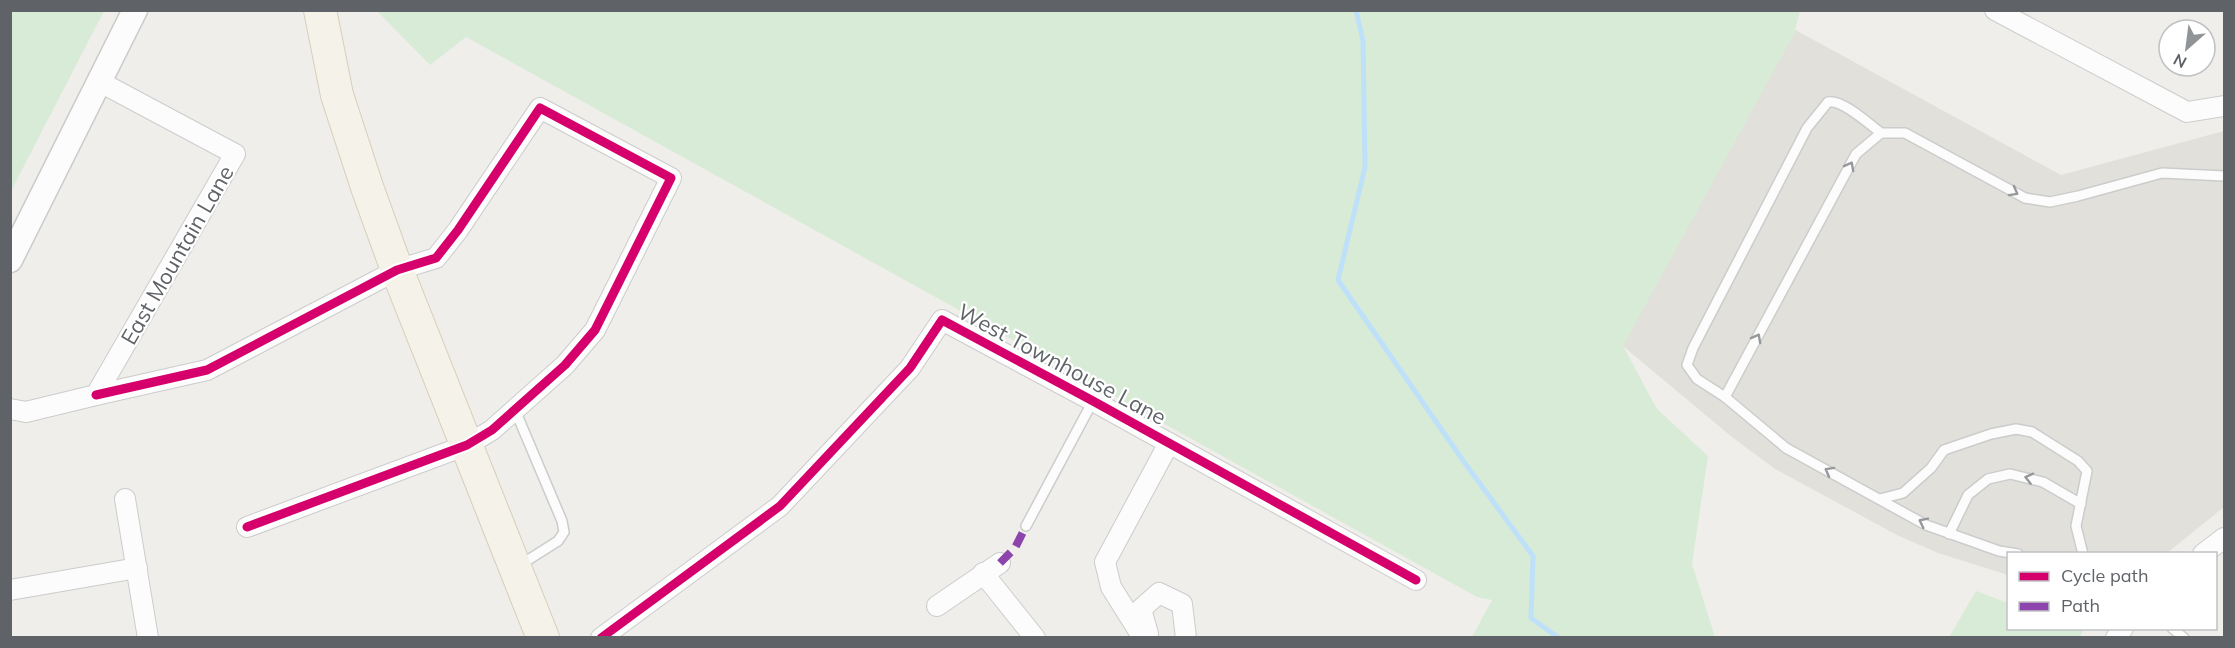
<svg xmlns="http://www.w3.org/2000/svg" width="2235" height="648" font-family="Mulish,sans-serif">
<rect width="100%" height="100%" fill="#efeeea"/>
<!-- education -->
<polygon fill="#e2e0da" points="1790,27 2061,175 2224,131 2224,507 2167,553 2008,554 2008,575 1938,553 1897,535 1775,469 1732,437 1618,342"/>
<!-- green -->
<g fill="#d8ebd6">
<polygon points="379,10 1800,11 1794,34 1623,346 1657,409 1708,456 1692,564 1715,637 1472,637 1492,600 1477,597 466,37 430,65 379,13"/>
<polygon points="10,11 104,11 11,191 10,191"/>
<polygon points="1976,591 2008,603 2008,628 2084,629 2080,637 1949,637"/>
</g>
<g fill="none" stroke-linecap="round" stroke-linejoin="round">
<!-- stream -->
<polyline stroke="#bfe0f9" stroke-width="5" points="1356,10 1363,41 1365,167 1338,280 1464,462 1533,556 1531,618 1559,638"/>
<defs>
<g id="service">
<path d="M1725 397 1697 379 1687 365 1693 348 1807 128 1828 102C1842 99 1869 124 1881 133"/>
<polyline points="515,410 562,521 564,532 558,541 520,565"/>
<polyline points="1880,499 1903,493 1931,468 1944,450 1991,434 2016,429 2032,432 2078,461 2087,471 2076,526 2083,554"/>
<polyline points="1026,526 1093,401"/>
<polyline points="1949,534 1968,495 1988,479 2010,474 2043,482 2081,504"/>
<polyline points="2018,554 1999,551 1926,525 1786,448 1725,397 1856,154 1881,133 1905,133 2025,198 2050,202 2078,196 2162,173 2224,176"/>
<polyline points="2172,628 2184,638"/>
</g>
<g id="minor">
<polyline points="1995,10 2187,112 2224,106"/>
<polyline points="96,395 207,370 397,270 436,258 458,230 540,108 671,178 595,330 565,365 492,430 467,445 247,527"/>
<polyline points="10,409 26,412 96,395 235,154 100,82"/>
<polyline points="125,499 148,638"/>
<polyline points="2203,554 2224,538"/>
<polyline points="983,573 1035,638"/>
<polyline points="10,590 137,568"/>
<polyline points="937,606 1000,563"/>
<polyline points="1148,634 1141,609 1159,593 1182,604 1186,638"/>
<polyline points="601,638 780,506 910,368 942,320 1093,401 1416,580"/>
<polyline points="1143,638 1111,587 1105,562 1169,443"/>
<polyline points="2116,638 2123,628"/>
</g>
<polyline id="tertiary" points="10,260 135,10"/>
<polyline id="primary" points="320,10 337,95 367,187 397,270 543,638"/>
</defs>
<!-- service casing -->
<use href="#service" stroke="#cbcccc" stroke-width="12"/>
<!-- minor casing -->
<use href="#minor" stroke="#cbcccc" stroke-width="22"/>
<!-- tertiary casing -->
<use href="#tertiary" stroke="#cbcccc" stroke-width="27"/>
<!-- primary casing -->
<use href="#primary" stroke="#d7ceb8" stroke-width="34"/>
<!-- service -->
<use href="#service" stroke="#fdfcfc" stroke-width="9"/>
<!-- minor -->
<use href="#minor" stroke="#fdfcfc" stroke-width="20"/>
<!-- tertiary -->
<use href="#tertiary" stroke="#fdfcfc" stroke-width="24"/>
<!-- primary -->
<use href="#primary" stroke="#f4f2e9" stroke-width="32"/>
<!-- quiet -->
<polyline stroke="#8e44ad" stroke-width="8" stroke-dasharray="15 8" stroke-linecap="butt" points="1000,563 1015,548 1026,526"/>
<defs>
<g id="cycleway">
<polyline points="96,395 207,370 397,270 436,258 458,230 540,108 671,178 595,330 565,365 492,430 467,445 247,527"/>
<polyline points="601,638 780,506 910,368 942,320 1093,401 1416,580"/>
</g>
</defs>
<!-- cycleway casing -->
<use href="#cycleway" stroke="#fff" stroke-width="13"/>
<!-- cycleway -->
<use href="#cycleway" stroke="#d6006c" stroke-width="9"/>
</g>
<!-- one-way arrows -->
<defs><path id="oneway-chevron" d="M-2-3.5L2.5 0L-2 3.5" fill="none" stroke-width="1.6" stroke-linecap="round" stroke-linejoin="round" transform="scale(1.5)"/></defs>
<g stroke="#96999c">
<use href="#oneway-chevron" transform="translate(1850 166) rotate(-62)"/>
<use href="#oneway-chevron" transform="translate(2014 192) rotate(29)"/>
<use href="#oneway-chevron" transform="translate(1757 338) rotate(-62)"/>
<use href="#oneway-chevron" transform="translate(1829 471) rotate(-151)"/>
<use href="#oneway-chevron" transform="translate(2029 478) rotate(-166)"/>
<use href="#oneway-chevron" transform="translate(1923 522) rotate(-153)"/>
</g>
<g text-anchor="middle" stroke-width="4.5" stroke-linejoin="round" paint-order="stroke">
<!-- street labels -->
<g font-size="22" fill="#5f6368" stroke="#fff">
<text transform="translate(177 255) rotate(-60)" y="8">East Mountain Lane</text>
<text transform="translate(1062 364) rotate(28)" y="8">West Townhouse Lane</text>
</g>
</g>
<!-- border -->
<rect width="2235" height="648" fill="none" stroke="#5f6368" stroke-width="24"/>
<!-- legend -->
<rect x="2007" y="552" width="210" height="78" fill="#ffffff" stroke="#bfc1c3" stroke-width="1.5"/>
<rect x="2019" y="572" width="30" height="9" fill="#d6006c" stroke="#bfc1c3" stroke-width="1.5"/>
<text x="2061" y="582" font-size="18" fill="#5f6368">Cycle path</text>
<rect x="2019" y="602" width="30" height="9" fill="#8e44ad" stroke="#bfc1c3" stroke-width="1.5"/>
<text x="2061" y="612" font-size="18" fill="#5f6368">Path</text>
<!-- north arrow -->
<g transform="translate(2187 48) rotate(208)"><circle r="28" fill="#ffffff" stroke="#bfc1c3" stroke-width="1.5"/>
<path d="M0-4.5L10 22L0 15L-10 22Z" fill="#919496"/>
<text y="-9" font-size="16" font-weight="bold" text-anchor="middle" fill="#5f6368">N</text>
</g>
</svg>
